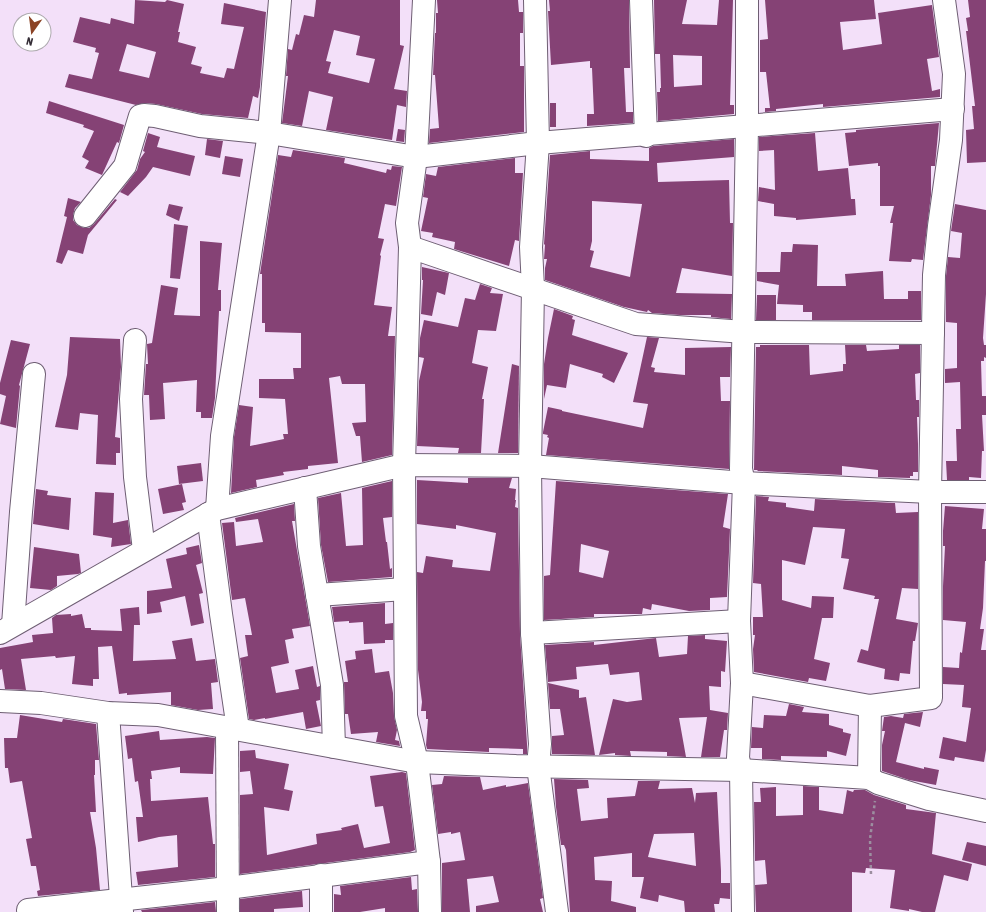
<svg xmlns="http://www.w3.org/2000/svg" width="986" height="912" font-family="'Asap Condensed',sans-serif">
<rect width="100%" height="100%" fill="#f3e0f9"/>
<!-- building -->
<g fill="#854275" fill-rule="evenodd">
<path d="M135 0 165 2 167 0 184 4 178 32H180L178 42 196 47 191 64 202 67 200 73 224 78 227 68 234 69 244 27 221 24 224 3 266 12 260 87 258 98 253 96 248 118 202 114 156 104 145 103 136 105 65 87 69 74 92 79 99 53 95 52 96 48 73 42 80 17 110 24 111 18 134 24ZM127 44 156 52 149 78 119 71Z"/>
<path d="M316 0H400V45L404 46 394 89 407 91 406 107 397 105 392 140 326 130 333 97 309 91 302 126 282 123 288 76H286L288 49 292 50 296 34 299 35 304 15 314 17ZM334 30 360 36 356 55 375 59 369 83 328 73 331 62 326 61Z"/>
<polygon points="437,0 518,0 519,12 523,12 523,33 520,33 520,66 524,66 524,132 429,143 430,129 439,128 435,75 433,75 435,33 436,33 436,13 438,13"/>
<polygon points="549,0 629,0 630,68 624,68 626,112 633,112 633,123 587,126 587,114 594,114 592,68 590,68 590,61 551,65 548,11 550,11"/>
<path d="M654 0H687L682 24 717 25 719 0H733L730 105H734V114L658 121 657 92H660V88H661L660 54H655ZM673 55 702 56V85L674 87Z"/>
<polygon points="765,0 874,0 876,19 840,22 843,50 882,44 878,13 932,5 939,57 927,59 932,91 940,89 940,97 823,107 823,104 776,109 776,111 765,112 765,108 770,108 766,72 760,72 760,40 768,39"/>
<polygon points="968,0 986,0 986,162 967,163 966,130 974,129 972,106 975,106 966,31 968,31 966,18 970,17"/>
<polygon points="49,101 124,125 119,143 117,142 102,175 85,168 89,161 82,157 94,131 83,127 84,125 46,113"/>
<rect x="550" y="103" width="6" height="24"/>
<polygon points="939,123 935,166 931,166 931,195 923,260 912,259 911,262 889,261 893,223 890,223 894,206 880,206 880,166 878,166 878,163 849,166 845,133 856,132 856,130"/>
<polygon points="398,129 405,130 404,142 396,141"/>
<polygon points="148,133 160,137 157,147 195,156 190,176 153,167 146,177 128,196 120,192 137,170 140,159 145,152 143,151"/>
<polygon points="815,133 818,171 848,168 851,199 855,199 856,215 796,220 796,218 774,216 774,204 758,201 759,187 775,190 774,150 759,151 759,137"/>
<polygon points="207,139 223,141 220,158 205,155"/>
<path d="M734 139V157L657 163 658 182 729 180 730 223H733L732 276 682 268 676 293 732 294 731 319 711 317V315H680L652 313 648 310 647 312 624 307 545 280V268L547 259H544L545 245 544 244 550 155 590 151V159L649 161V148L653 146ZM592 201 642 204 630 277 590 267 594 251 590 250 592 241Z"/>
<polygon points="293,150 345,158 344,163 386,173 387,169 391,170 392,166 402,167 396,206 385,204 378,238 384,239 380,255 381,256 374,305 392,307 388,336 395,336 392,455 362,462 360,436 356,436 352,423 366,422 365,384 342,384 340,376 329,378 338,463 308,466 308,469 283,472 284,475 256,480 257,487 231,493 234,437 239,405 253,407 250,446 284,439 283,434 288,434 285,399 259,398 259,379 294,379 293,368 301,368 301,333 265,332 265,323 262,323 262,274 260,274 278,155 291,157"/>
<polygon points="225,156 243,159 240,177 222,174"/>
<polygon points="515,158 515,173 523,173 519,241 515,240 509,266 454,249 455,242 432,237 433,233 421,231 428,198 423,197 426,174 436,176 438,167"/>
<polygon points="68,198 81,202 75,208 73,215 73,220 77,225 84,228 89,228 94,224 115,199 117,200 88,235 83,254 68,250 62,264 56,262 67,217 64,216"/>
<polygon points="169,204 183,207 179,221 166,215"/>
<polygon points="955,204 986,210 986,294 983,338 984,345 986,345 986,358 984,357 984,361 981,361 982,396 986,396 986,415 982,415 984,451 982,451 981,478 969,477 969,480 947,480 946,461 957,461 956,429 961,429 960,382 945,383 945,369 957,368 957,323 946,322 946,276 948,257 960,258 962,233 951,231"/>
<polygon points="174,224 188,226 180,279 170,278"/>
<polygon points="200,241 222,243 218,290 221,290 221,311 219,311 215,398 212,418 201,418 201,412 196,412 197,380 163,383 165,419 150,420 149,395 144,395 146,364 148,364 147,344 152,343 161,285 178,288 174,315 200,316"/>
<polygon points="793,244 818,245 817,286 846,286 845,274 883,271 884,299 908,299 908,291 921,291 921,320 812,320 812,312 803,312 803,305 777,304 779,285 757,281 757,272 780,272 781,252 792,252"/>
<polygon points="422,267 449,273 445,295 437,292 432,316 421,314 423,280 422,280"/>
<polygon points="480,284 492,288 490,293 503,294 496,331 478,330 472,363 488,367 482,399 484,399 481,453 458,453 459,448 417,446 419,381 424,358 419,357 420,338 424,320 458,327 465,298 475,300"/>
<polygon points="757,295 776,295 776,320 756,320"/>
<polygon points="554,309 573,316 572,319 575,320 572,335 628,353 614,383 602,377 603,374 570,364 566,388 547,385 544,399 544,364 548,338"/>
<polygon points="70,337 120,339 121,367 115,437 120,438 120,453 116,453 116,465 96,464 98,415 80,413 78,430 55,427 67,375"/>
<polygon points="647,337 659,338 651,367 655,368 654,372 685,375 685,348 731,347 730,377 720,377 721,401 730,401 729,469 546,455 549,438 547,437 548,435 543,434 543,432 548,407 562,410 562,411 643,428 648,404 633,402"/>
<polygon points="11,340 30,344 19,385 20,386 16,428 0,424 6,396 0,394 0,383"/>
<polygon points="760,345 809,345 810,375 843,371 843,364 846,364 845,345 866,345 867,351 899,349 899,345 920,345 920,373 915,374 916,400 919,400 919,417 917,417 918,444 918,472 913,472 913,476 910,476 910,478 878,477 878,470 842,466 842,475 757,471 758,470 754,470 756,347 760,347"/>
<polygon points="512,364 519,366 518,453 498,453"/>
<polygon points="201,463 203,481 179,484 177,466"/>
<polygon points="468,478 512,478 509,488 516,489 515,500 516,500 515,507 518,508 520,634 527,744 527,754 523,754 523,749 489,748 489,752 427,749 426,745 428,719 426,719 426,711 421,711 422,702 418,670 417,572 423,573 426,556 453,560 452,567 490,571 496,533 456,525 456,529 417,524 417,480 468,483"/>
<polygon points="392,481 392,517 383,518 386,542 387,542 390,569 392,568 392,577 328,582 321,545 318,498 341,493 346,546 363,545 362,488"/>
<path d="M556 481 728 494 723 527 730 529 727 597 710 598V610L689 611 652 604 651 610 643 608 642 614H594V617L544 620V576L550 575ZM581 544 609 551 603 578 579 572Z"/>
<polygon points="182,484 186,502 182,503 184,510 163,514 158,489"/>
<polygon points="36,489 48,491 47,495 71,498 69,530 33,524"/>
<polygon points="95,492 114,493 113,523 128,520 131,544 111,547 112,538 93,535"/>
<polygon points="756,496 769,497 768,501 786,503 786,507 814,511 815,499 895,503 896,513 918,512 918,589 902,588 896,619 918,623 915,641 913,641 910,674 900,673 899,681 884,679 885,669 857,662 861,649 868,651 879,599 874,599 875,596 843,589 849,559 841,558 845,529 813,527 805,565 782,560 782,600 811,608 812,596 834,597 833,618 822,618 814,659 830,663 826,681 809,678 808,682 754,672 753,649 755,635 753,635 753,617 763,617 761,584 753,583"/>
<polygon points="294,504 295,521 292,521 310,626 292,629 294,638 285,640 289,663 271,667 276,693 299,689 295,670 313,666 317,687 320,686 320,700 316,701 321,726 306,729 303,712 265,719 265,718 254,720 249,719 240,658 248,656 245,635 252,635 245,598 232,600 222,523 234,522 236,546 263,542 258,519 236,522 235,518"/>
<polygon points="945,506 984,509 982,529 986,529 986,561 985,561 983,608 980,629 984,629 981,650 986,650 986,750 984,762 955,757 954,761 939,758 943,737 966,742 971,708 962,707 964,685 943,684 943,667 959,668 960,652 962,653 966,622 943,620 943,586 945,546 943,546 943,531"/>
<polygon points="199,545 202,563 196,565 203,593 199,594 204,623 191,626 185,596 160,602 162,612 147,614 147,591 172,588 166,559 187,554 186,548"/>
<polygon points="34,547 79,554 81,573 78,574 57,576 57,586 51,590 30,588"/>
<polygon points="385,603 385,624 393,623 393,640 385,640 385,643 364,644 363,622 349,623 349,621 334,622 332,607"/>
<polygon points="139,607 140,625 134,625 133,661 176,659 172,641 192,638 196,661 215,659 218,682 211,683 213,709 198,710 171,705 171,692 127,695 127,693 119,694 112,646 98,647 99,679 93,679 93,686 72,684 75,656 56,658 55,656 21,659 26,690 5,689 2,669 0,670 0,648 33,642 32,635 53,633 52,618 56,615 71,614 71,616 82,614 85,628 91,628 91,630 122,631 120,609"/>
<polygon points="705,635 705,639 727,641 725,672 721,671 721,687 709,686 710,710 728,713 727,730 724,730 720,757 701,757 707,717 679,718 686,757 667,756 667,752 630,751 631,756 615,755 615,753 599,755 613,699 627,702 642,700 639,672 610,675 608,664 576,667 577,679 548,682 545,645 594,642 594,645 656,638 659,657 687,654 688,636"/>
<polygon points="372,649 375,673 389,671 393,693 394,716 397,730 395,740 399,741 400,746 376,742 378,732 351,734 348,714 345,714 344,682 348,682 345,661 356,659 355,651"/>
<polygon points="548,683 579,690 579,698 586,697 595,755 552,754 552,736 564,735 560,709 550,709"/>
<polygon points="789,704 804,707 802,712 829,714 829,725 843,729 843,732 851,734 846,756 827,751 827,757 781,756 781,760 762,759 762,748 751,748 752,727 763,728 764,715 786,716"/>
<polygon points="923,712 920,727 905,723 896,762 924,769 924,767 939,770 936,785 909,780 882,771 882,745 885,731 882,731 884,717 891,716 903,718 904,714"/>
<polygon points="20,715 62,722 63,719 96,724 99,760 95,760 95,775 94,775 96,812 90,812 96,848 100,890 38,896 37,891 40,890 36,866 31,866 26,839 32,838 22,781 10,783 8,768 5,768 4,738 17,738"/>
<polygon points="159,731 160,740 207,737 215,738 213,774 180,773 180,767 151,771 152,779 150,779 151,801 208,797 213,844 215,844 215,877 138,885 136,872 178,867 177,835 159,837 138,842 136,817 143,817 138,781 135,782 132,758 128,759 125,736"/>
<polygon points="255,750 256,758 289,764 284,789 293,791 289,811 264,807 267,855 317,844 316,834 342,830 341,828 358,824 364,848 390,843 383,806 375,807 370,776 402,772 406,773 415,850 410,852 240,874 240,795 253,794 250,771 240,772 240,751"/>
<polygon points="444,776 480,777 483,790 506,785 506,787 528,783 543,898 540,899 543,912 476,912 476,906 499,902 493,876 467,879 470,912 442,912 442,863 465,860 460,832 451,834 451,832 438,834 432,785 442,784"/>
<path d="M554 779 588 780 589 788 577 789 581 821 608 818 607 798 635 796 638 781H660L658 789 692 788 695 803 696 793 717 792 721 871V883H730V899L720 898 719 904H714L715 912H685L684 901 659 895 658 902 640 898 644 877H632V853L594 857 595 880 612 881 611 901 636 907V912H570L566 850 564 845H561L556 807ZM694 833 696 866 648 857 654 834Z"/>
<polygon points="803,786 819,787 819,810 843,814 847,790 853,792 854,790 865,790 874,795 906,805 906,809 936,813 932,854 972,864 968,881 944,875 935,912 922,912 909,909 909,911 890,908 895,870 866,868 865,873 852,872 852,912 756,912 755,885 767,884 765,860 755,861 754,802 761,802 760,788 776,787 776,816 803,815"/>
<polygon points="967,842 986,846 986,866 962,860"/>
<polygon points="411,877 412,890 417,889 418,912 385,912 385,908 360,912 334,912 334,894 341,895 340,886"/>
<polygon points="302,891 303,907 274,909 274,912 240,912 240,899"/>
<polygon points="215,902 216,912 142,912 141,910"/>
</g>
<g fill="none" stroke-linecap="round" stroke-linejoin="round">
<defs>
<g id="minor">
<polyline points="424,0 416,157 407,223 410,247 404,465 406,716 417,762 429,862 430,912"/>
<polyline points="535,0 538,143 531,247 533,288 530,466 532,633 540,744 538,766 557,912"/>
<polyline points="641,0 646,136"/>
<polyline points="85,216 125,166 140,116 144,115 155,116 200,126 269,133 416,157 538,143 953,109"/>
<polyline points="410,247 636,324 744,332 933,333"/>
<polyline points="135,340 131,399 135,477 144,550"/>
<polyline points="305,488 309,546 332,685 334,747"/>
<polyline points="217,509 222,436 269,133 280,0"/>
<polyline points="208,514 221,614 238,729"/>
<polyline points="317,595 405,589"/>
<polyline points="13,625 21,512 34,374"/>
<polyline points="0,633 217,509 404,465 530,466 744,483 930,492 986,492"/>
<polyline points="532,633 739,621"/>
<polyline points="742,683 870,706 931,698 930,492 934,275 939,226 951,140 954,74 944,0"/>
<polyline points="0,701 41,703 108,713 158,715 417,762 516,766 741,770 869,778 878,783 929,799 986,811"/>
<polyline points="108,713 122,912"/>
<polyline points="227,727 228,912"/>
<polyline points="869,778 870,706"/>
<polyline points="321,875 321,912"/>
<polyline points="28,910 228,888 429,862"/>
<polyline points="743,912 741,770 738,758 742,683 739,621 744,483 741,469 747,126 747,0"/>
</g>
</defs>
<!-- minor casing -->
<use href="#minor" stroke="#6e5e73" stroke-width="24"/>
<!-- path -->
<polyline stroke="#9c8fa0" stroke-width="2.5" stroke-dasharray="3 3" stroke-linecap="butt" points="871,874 870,839 875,801"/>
<!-- minor -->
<use href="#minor" stroke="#fff" stroke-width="22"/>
</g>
<!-- north arrow -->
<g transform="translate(32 32) rotate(194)"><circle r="19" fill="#ffffff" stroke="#aeabaf"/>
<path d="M0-3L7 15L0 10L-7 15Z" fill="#8b4325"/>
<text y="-6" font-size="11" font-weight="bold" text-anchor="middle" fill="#342d36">N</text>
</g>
</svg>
